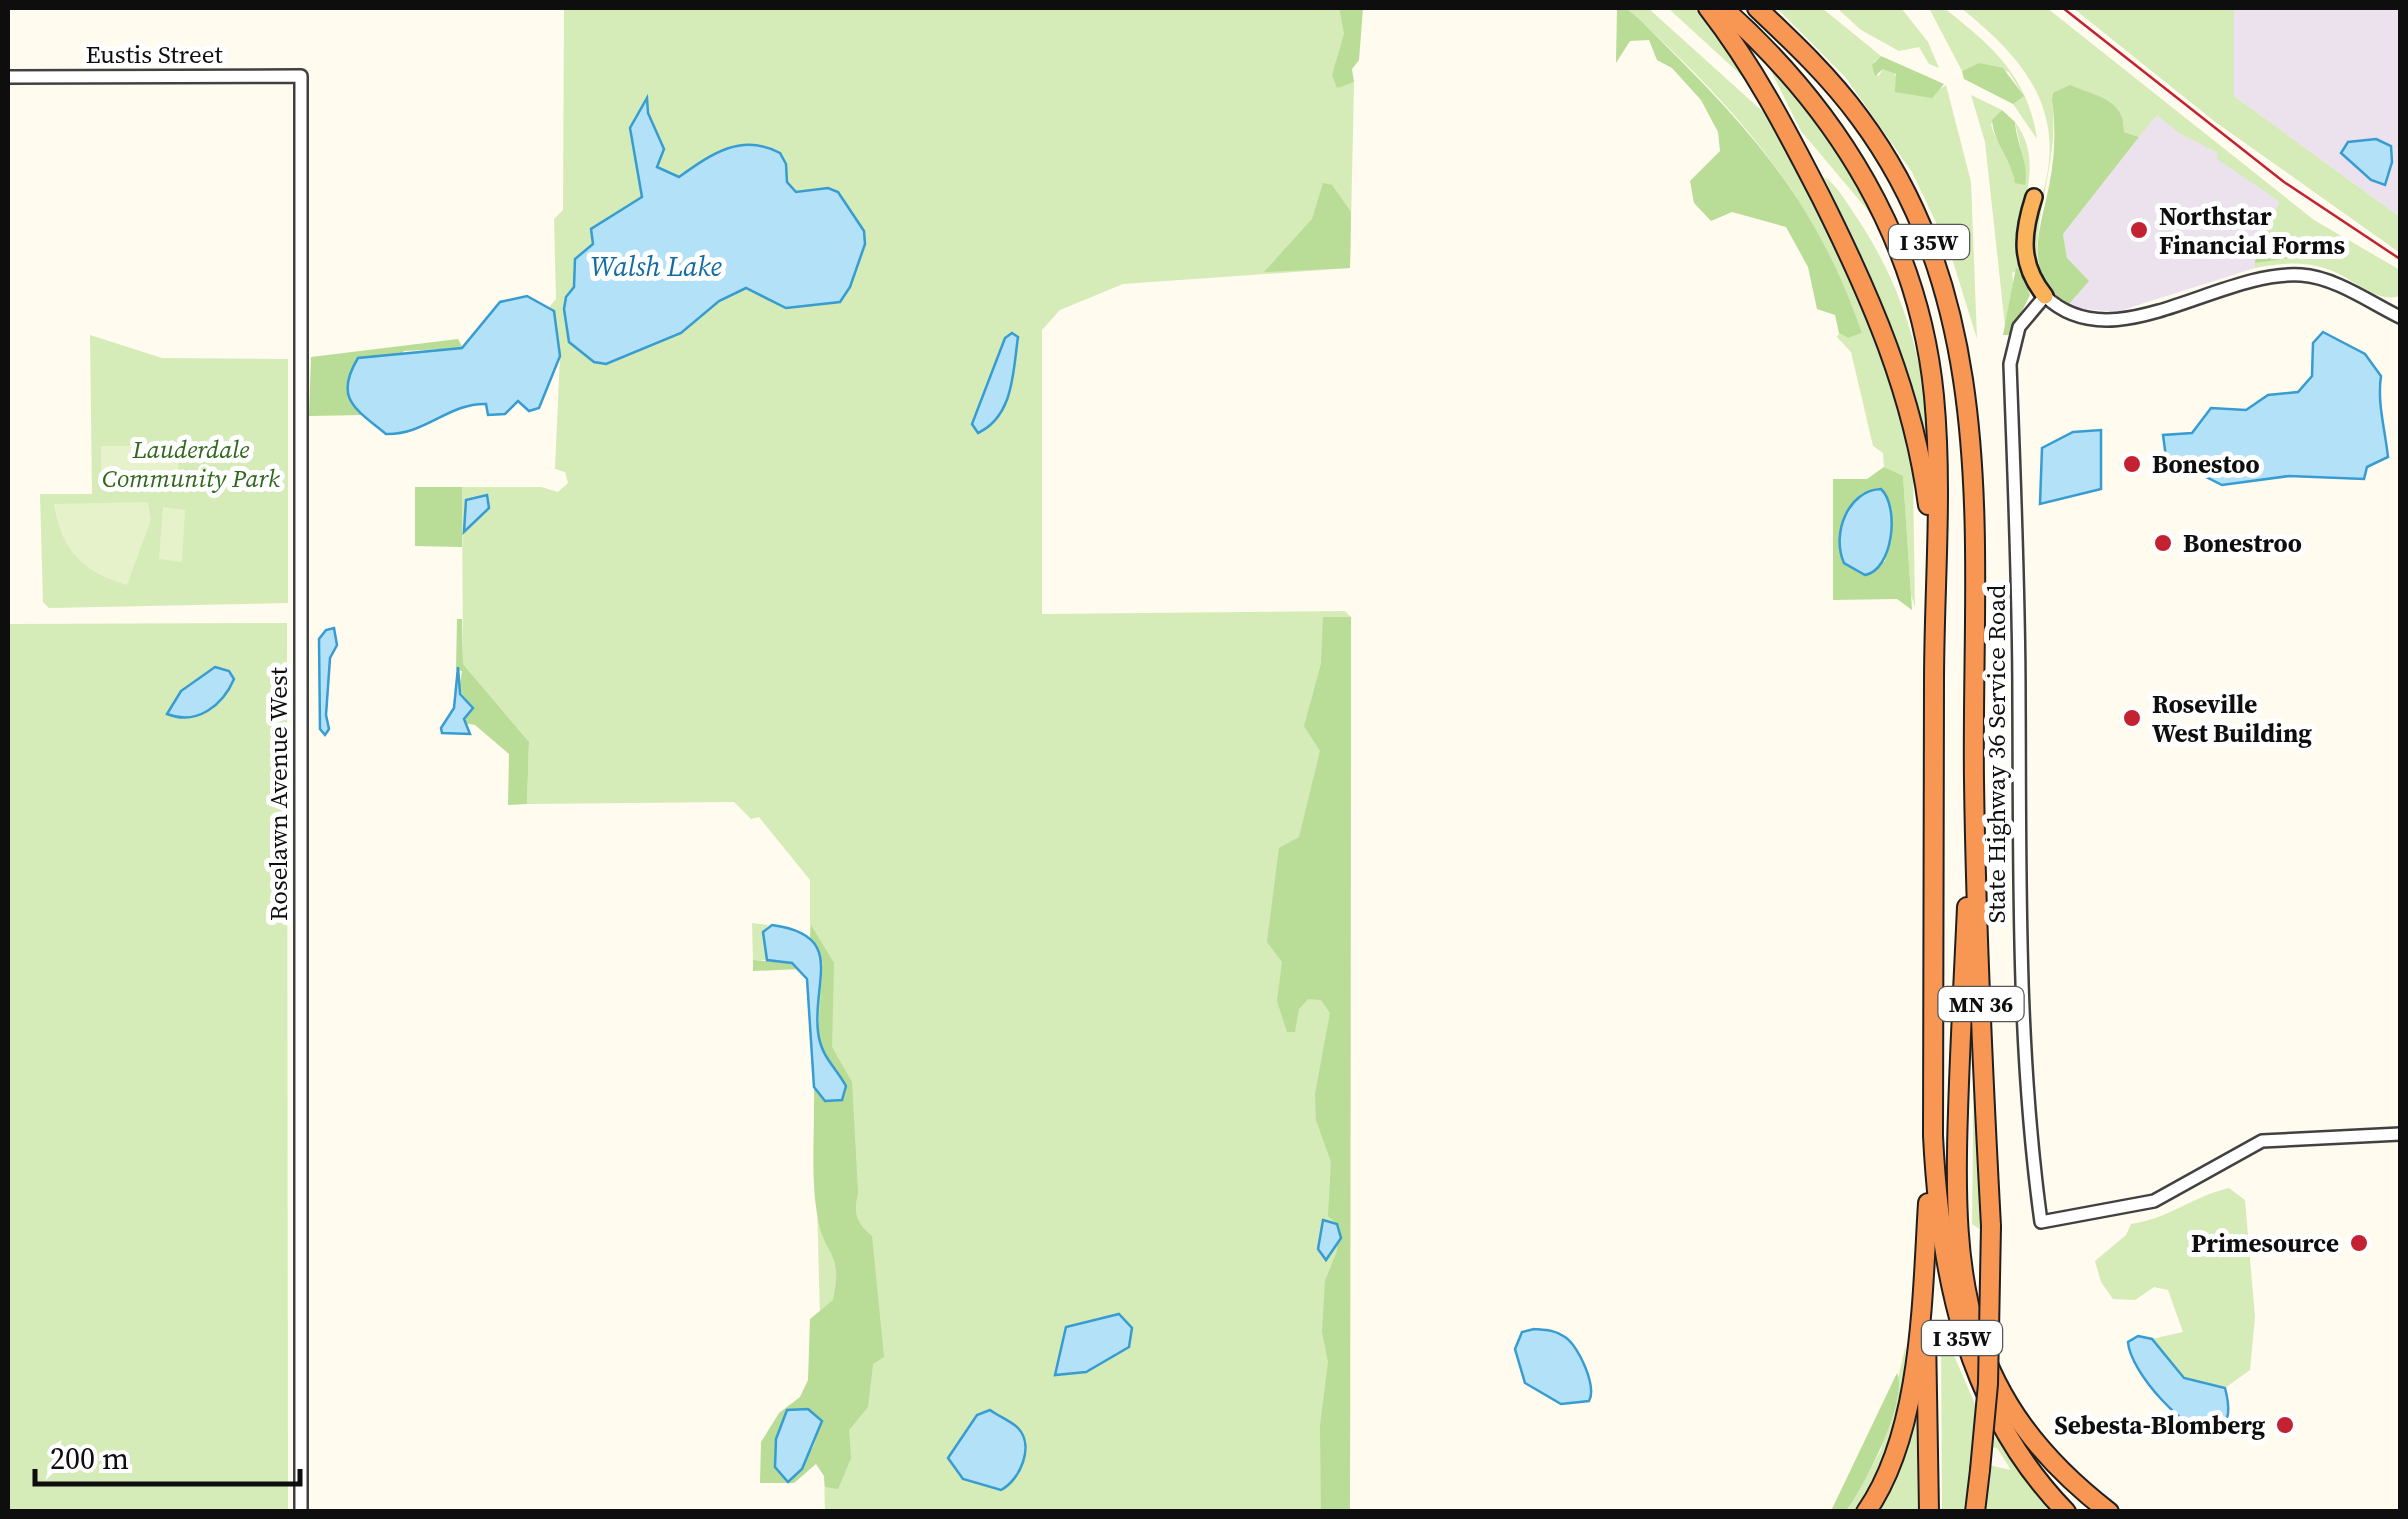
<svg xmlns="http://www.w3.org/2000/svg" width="2408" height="1519" font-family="'Source Serif 4',serif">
<rect width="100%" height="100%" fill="#fffbef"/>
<!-- industrial -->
<g fill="#ebe2ed">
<polygon points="2234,8 2400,8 2400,217 2234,96"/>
<polygon points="2157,114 2178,132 2219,153 2216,157 2281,202 2257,242 2255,268 2116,312 2075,308 2069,304 2088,281 2067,258 2063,234"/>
</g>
<!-- green -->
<g fill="#d5ebb8">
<polygon points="564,8 1339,8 1354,85 1350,268 1123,284 1060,310 1042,330 1042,614 1345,611 1351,617 1350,1511 825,1511 814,1087 819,1096 824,1059 810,938 810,880 759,817 751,819 734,802 527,804 529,742 463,664 462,487 541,487 558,492 568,483 565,472 555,469 560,356 550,306 556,299 554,219 563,210"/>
<path d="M1626 8H1648L1780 127 1885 349 1913 478 1915 607 1911 595 1903 477 1884 467 1883 453 1873 446 1851 352 1837 337 1839 333 1848 338 1862 333C1813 193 1734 105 1626 8Z"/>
<polygon points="1668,8 1695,8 1752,85"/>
<polygon points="1777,8 1822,8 1881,56 1874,62 1878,77 1883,69 1892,70 1906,92 1927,97 1946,85 1971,182 1977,339 1950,252 1912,172 1846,78"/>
<polygon points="1837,8 1901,8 1928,42 1939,68 1929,64 1919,47 1899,51 1861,30"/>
<path d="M1929 8H1944C1991 45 2028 76 2037 139L2013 104 2023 95 2009 72 1979 63 1962 71Z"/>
<path d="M1961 8H2047L2314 220 2400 270V296C2375 304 2351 276 2327 269 2304 261 2279 263 2255 268V263L2281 257 2278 238 2265 229 2280 202 2216 158 2218 153 2179 133 2157 115 2139 137 2124 132V124C2096 98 2090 78 2052 100 2060 165 2030 216 2039 275 2024 244 2037 216 2045 185 2065 104 2018 54 1961 8Z"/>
<polygon points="2073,8 2234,8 2234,96 2400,217 2400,253 2214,121"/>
<polygon points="1767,63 1838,147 1881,226 1801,131"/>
<path d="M1971 95 2002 110 1991 124C1996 145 2013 156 2014 179L2024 162 2015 122C2050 168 2010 219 2021 269L2012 273 2014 289 2005 326 1985 142Z"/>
<path d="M1824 177C1836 184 1845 200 1853 212 1906 288 1931 378 1928 470 1912 364 1871 273 1824 177Z"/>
<polygon points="90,335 162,358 288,359 288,603 49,608 43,602 40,494 92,494"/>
<polygon points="287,623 288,1511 8,1511 8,624"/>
<polygon points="752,923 768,925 763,932 767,960 753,960"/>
<polygon points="1974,1047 1984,1232 1972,1224"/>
<path d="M2229 1188 2245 1200 2255 1317 2250 1370 2225 1388 2184 1378 2152 1339 2183 1332 2168 1290 2154 1287 2135 1300 2113 1299 2101 1282 2095 1261 2126 1235 2131 1224C2168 1219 2194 1196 2229 1188Z"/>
<polygon points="1941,1335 1945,1335 1978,1411 1969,1511 1942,1511"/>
<path d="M1906 1344C1902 1416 1894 1446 1859 1511L1846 1512 1881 1450Z"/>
<polygon points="1916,1407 1918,1511 1872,1512"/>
<polygon points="1991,1432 2050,1511 1985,1512 1988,1465 2011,1470 1997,1448 1990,1447"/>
</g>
<!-- forest -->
<g fill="#b9dc96" fill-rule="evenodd">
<polygon points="1339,8 1363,8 1359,60 1352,69 1354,82 1337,88 1332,75 1344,34"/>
<path d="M1617 8H1626L1640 20C1743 122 1813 192 1862 333L1848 338 1839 333 1835 315 1817 309 1808 267 1786 227 1732 212 1711 221 1694 203 1690 181 1720 151 1718 132 1701 100 1672 68 1657 60 1649 40 1630 41 1616 63Z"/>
<polygon points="1881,56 1944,84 1932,98 1895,92 1896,74 1883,69 1875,76 1872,65"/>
<polygon points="1979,63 2003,68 2024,96 2013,104 1964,79 1962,71"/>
<path d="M2070 85C2094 96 2125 98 2124 132L2139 137 2063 234 2067 258 2089 281 2069 304C2021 275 2040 231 2049 186 2055 157 2056 129 2052 100L2053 93Z"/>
<path d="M2002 110 2015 122C2016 142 2030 166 2025 185L2015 183C2011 157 1994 144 1992 120Z"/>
<polygon points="1323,183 1332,185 1351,212 1350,268 1264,272 1312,219"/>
<polygon points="2265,229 2279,238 2281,246 2297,251 2297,257 2255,263 2257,242"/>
<polygon points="2016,268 2021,269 2030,295 2010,335 2003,335"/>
<polygon points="458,339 463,348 404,351 357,411 363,415 309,416 311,357"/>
<path d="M1884 467 1903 476 1912 610 1897 599 1833 600V479H1867ZM1877 488 1892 509 1885 561 1866 575 1844 563C1836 531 1844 498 1877 488Z"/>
<polygon points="415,487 462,487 462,547 415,546"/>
<polygon points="1323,617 1351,617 1350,1511 1321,1511 1320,1426 1328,1362 1322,1332 1325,1281 1337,1251 1337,1224 1328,1216 1331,1162 1316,1120 1315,1094 1330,1013 1321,1000 1308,999 1299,1009 1295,1032 1287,1032 1277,1001 1282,962 1267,942 1279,848 1299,837 1320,751 1304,726 1321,664"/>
<polygon points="457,619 462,619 463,664 529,742 527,804 508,805 509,754 475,725 464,723 471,706 459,690 462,671 456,670"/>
<path d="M811 925 834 963 832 1047 852 1082 858 1193C853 1213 856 1223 872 1236L884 1357 873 1364 868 1407 849 1430 851 1458 838 1489 825 1487 824 1476 816 1464 794 1483H760L761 1442 779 1413 800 1397 808 1380 810 1319 833 1300C844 1250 824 1256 818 1219 810 1178 815 1130 814 1087L825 1101 842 1100 844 1081 824 1058 818 1032 823 963 810 938ZM808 1409 822 1422 813 1447 788 1482V1410Z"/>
<polygon points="753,960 792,963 801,969 753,971"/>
<path d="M1897 1373C1908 1402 1865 1484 1846 1511H1831Z"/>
</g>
<!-- pitch -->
<g fill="#e6f2ca">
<polygon points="101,446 178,446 179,489 101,490"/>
<path d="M148 502 151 520 127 585C82 572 61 550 54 504Z"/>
<polygon points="163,507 185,510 182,562 159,559"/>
</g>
<!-- water -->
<g fill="#b3e2f8" stroke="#379cd1" stroke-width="2.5">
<path d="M647 98 648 113 664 149 657 167 679 177C710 155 741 132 780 153L786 164 787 182 796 192 828 188 838 192 864 231 865 244 850 287 840 302 786 308 746 288 719 301 681 333 606 364 594 362 569 342 564 309 566 297 574 287 575 259 593 244 591 229 642 197 630 128Z"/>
<polygon points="2376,139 2391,146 2392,162 2385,185 2371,180 2341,153 2348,142"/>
<path d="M527 296 554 311 560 356 539 408 529 411 518 401 505 414 488 415 486 404C448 403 426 435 386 434 354 408 334 398 358 358L462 348 500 302Z"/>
<path d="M2323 332 2365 354 2381 376C2377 403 2385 429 2388 457L2367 467 2364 479 2289 476 2222 485 2204 476 2168 472 2163 435 2192 433 2211 408 2246 410 2268 395 2298 392 2312 376 2313 343Z"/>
<path d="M1012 333 1018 337C1013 371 1014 416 978 433L972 424 1005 338Z"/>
<polygon points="2101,430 2101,489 2040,504 2042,448 2073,432"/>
<path d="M1881 489C1900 507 1893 570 1865 575L1844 563C1831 534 1848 490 1881 489Z"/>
<polygon points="487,495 489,508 464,532 466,500"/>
<polygon points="334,628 337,645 330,658 326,715 329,729 325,735 320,729 319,639 326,630"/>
<path d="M215 667 229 671 234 679C223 705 197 726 167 714L181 691Z"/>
<polygon points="458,667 460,694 473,708 464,719 470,734 442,733 441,728 454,708"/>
<path d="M772 925C847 935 812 981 818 1032 821 1057 835 1066 846 1086L842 1100 825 1101 814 1087 807 979 792 963 767 960 763 932Z"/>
<polygon points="1323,1220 1337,1224 1341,1238 1326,1260 1318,1249"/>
<polygon points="1119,1314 1132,1328 1129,1347 1086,1372 1055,1375 1066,1327"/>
<path d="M1534 1329C1545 1330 1556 1330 1565 1337 1579 1346 1597 1387 1589 1401L1561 1404 1525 1383 1515 1349 1522 1332Z"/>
<path d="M2138 1336 2152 1339 2184 1378 2225 1388C2230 1407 2231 1421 2216 1436 2186 1434 2130 1372 2128 1342Z"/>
<polygon points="808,1409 822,1421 802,1469 788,1482 775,1467 776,1439 787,1410"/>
<path d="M990 1410C998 1416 1011 1421 1018 1428 1035 1446 1020 1480 1001 1490L963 1479 948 1458 977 1415Z"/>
</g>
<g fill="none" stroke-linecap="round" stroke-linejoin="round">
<defs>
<g id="tertiary">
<polyline points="8,77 301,76 301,1512"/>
<path d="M2400 317C2371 303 2335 277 2301 275 2218 270 2113 362 2045 296L2019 327 2010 364C2014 476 2019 587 2019 699 2020 874 2017 1048 2041 1222L2154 1201 2262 1141 2400 1134"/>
</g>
<path id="trunk" d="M2034 197C2022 234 2019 264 2045 296"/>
<g id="motorway">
<path d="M1708 8C1754 67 1787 131 1821 197 1871 297 1913 393 1928 505"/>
<path d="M1723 8C1838 110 1919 241 1934 396 1943 491 1934 588 1934 683 1933 834 1933 985 1933 1136 1940 1274 1966 1409 2066 1512"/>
<path d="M1757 8C1794 43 1830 77 1860 118 2004 312 1971 554 1974 781 1976 929 1983 1078 1991 1226"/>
<path d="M1967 907C1964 975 1960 1044 1958 1112 1952 1283 1964 1400 2109 1512"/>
<polyline points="1926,1334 1929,1512"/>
<path d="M1866 1512C1922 1432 1922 1299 1928 1203"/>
<polyline points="1975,1512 1980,1470"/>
</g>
</defs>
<!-- tertiary casing -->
<use href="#tertiary" stroke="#414141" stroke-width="16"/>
<!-- trunk casing -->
<use href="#trunk" stroke="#1f1f1f" stroke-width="20"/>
<!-- motorway casing -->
<use href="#motorway" stroke="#1f1f1f" stroke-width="22"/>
<!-- tertiary -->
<use href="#tertiary" stroke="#fff" stroke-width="11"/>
<!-- trunk -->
<use href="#trunk" stroke="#fab25b" stroke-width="15"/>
<!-- motorway -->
<use href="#motorway" stroke="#f89654" stroke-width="18"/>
<!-- rail -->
<polyline stroke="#c32232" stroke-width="2.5" points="2063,8 2284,182 2400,259"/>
<defs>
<polyline id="motorway-bridge" points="1980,1470 1988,1384 1991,1226"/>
</defs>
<!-- motorway-bridge casing -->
<use href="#motorway-bridge" stroke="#1f1f1f" stroke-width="22" stroke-linecap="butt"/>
<!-- motorway-bridge -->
<use href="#motorway-bridge" stroke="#f89654" stroke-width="18"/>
</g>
<!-- markers -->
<g fill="#c32232" stroke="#fff" stroke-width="4">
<circle cx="2139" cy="230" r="10"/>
<circle cx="2132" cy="464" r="10"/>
<circle cx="2163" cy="543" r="10"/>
<circle cx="2132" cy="718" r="10"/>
<circle cx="2359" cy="1243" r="10"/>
<circle cx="2285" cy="1425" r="10"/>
</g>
<g text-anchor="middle" stroke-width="10" stroke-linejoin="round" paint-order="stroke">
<!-- shield labels -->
<g fill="#fff" stroke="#565656" stroke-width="2.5">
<rect x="1889" y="225" width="80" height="34" rx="8"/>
<rect x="1938.5" y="987" width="85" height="34" rx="8"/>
<rect x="1922" y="1321" width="80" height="34" rx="8"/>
</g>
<g font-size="22" font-weight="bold" fill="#0e0e0e">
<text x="1929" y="250">I 35W</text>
<text x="1981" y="1012">MN 36</text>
<text x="1962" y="1346">I 35W</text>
</g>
<!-- street labels -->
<g font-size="25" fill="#0e0e0e" stroke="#fff">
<text x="154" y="63">Eustis Street</text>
<text transform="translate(1996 754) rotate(-90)" y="9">State Highway 36 Service Road</text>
<text transform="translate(278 794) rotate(-90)" y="9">Roselawn Avenue West</text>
</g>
<!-- poi labels -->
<g font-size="25" font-weight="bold" fill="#0e0e0e" stroke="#fff" text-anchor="start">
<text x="2159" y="225">Northstar<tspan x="2159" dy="29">Financial Forms</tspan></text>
<text x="2152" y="473">Bonestoo</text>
<text x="2183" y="552">Bonestroo</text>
<text x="2152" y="713">Roseville<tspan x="2152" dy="29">West Building</tspan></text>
<text x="2339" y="1252" text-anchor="end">Primesource</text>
<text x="2265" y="1434" text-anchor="end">Sebesta-Blomberg</text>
</g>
<!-- park labels -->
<g font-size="25" font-style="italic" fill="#30681c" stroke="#fff">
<text x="191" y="458">Lauderdale<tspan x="191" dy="29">Community Park</tspan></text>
</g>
<!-- water labels -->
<g font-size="28" font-style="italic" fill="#136da4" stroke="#fff">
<text x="656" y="276">Walsh Lake</text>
</g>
</g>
<!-- border -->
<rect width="2408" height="1519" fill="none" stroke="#0e0e0e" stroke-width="20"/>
<!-- scale -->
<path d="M35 1469v15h265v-15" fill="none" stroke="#0e0e0e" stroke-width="5"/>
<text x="50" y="1469" font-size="30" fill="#0e0e0e" stroke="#ffffff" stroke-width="8" paint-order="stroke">200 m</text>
</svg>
